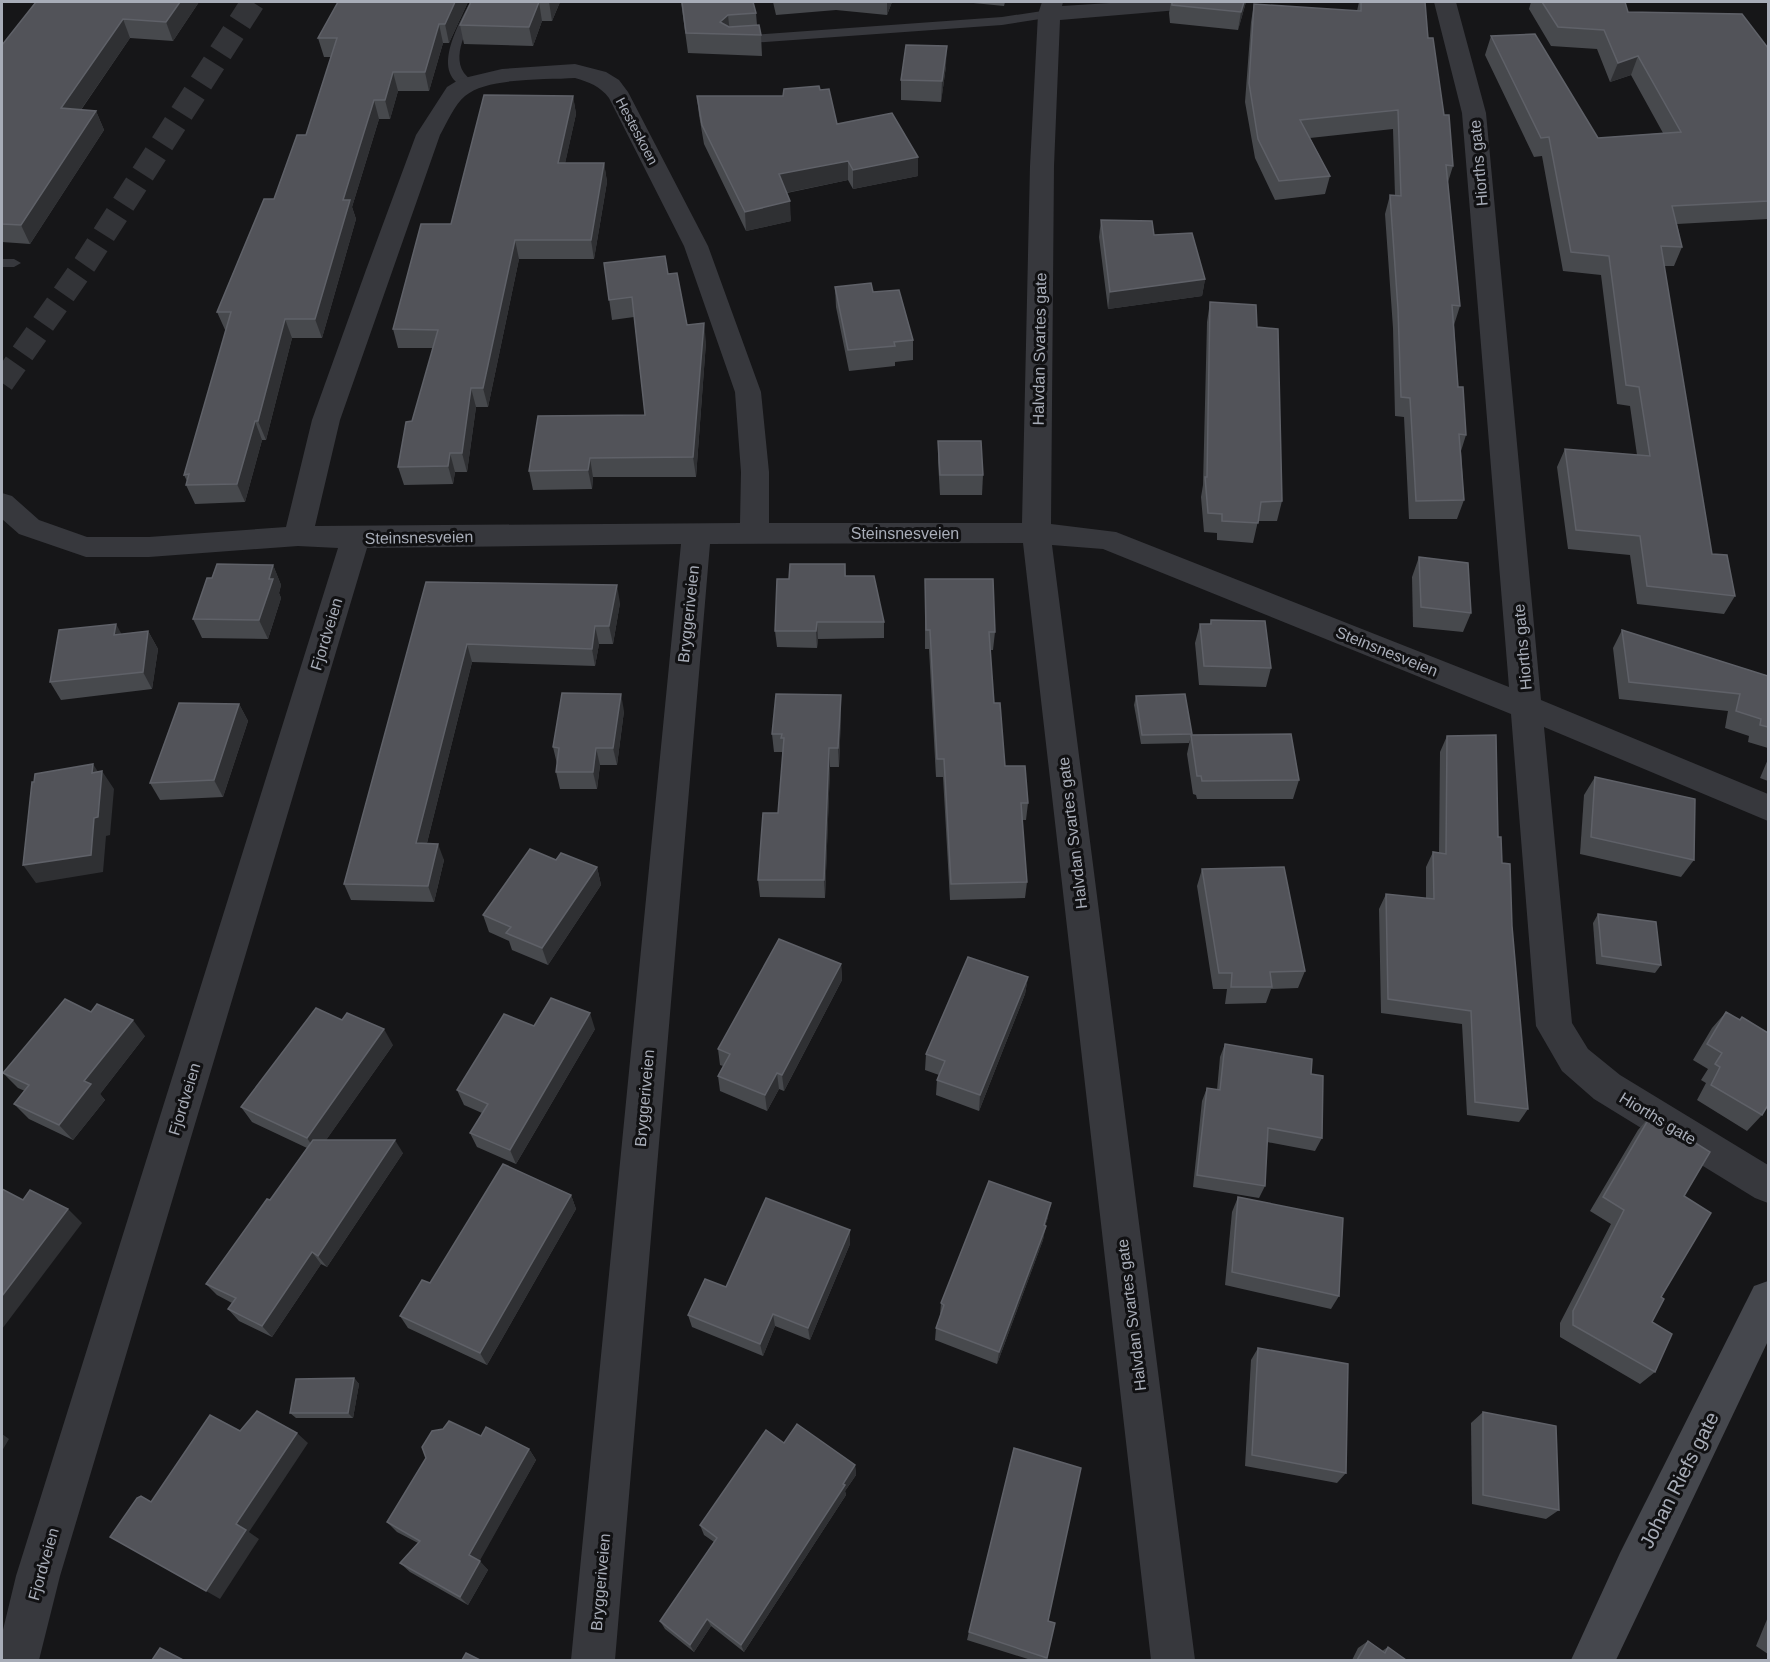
<svg xmlns="http://www.w3.org/2000/svg" width="1770" height="1662" font-family="Helvetica,sans-serif">
<rect width="100%" height="100%" fill="#161618"/>
<g fill="none" stroke-linecap="round" stroke-linejoin="round">
<!-- trunk-tunnel -->
<polyline stroke="#333438" stroke-width="24" stroke-dasharray="24 12" stroke-linecap="butt" points="2,383 85,264 253,2"/>
<!-- service -->
<g fill="#37383d" fill-rule="evenodd">
<path d="M470 2H482C472 21 450 52 464 73 467 77 471 80 474 84L468 88C428 76 459 24 470 2Z"/>
<polygon points="1049,10 1053,11 1053,17 1002,25 737,44 731,40 737,36 1002,17"/>
<polygon points="2,259 14,259 21,263 14,267 2,267"/>
</g>
<!-- minor -->
<path fill="#37383d" fill-rule="evenodd" d="M1042 2H1063L1062 6 1126 2H1213L1210 7 1202 8 1060 20 1054 166 1051 524 1116 532 1509 687 1462 113 1434 2H1456L1486 113 1541 700 1768 794V821L1544 727 1572 1023 1588 1049 1620 1075 1768 1165V1203L1755 1198 1594 1099 1562 1071 1536 1026 1511 714 1103 549 1052 545 1195 1660H1151L1023 543 710 544 615 1660H571L681 544 367 548 60 1576 39 1660H2V1634L16 1576 338 548 298 546 149 557H86L19 534 2 519V493L12 496 39 520 87 537H149L286 527 312 420 366 270 416 135 447 87 460 79 502 69 575 64 606 72 619 80 628 92 708 246 761 392 769 472V523H1022L1030 166 1038 14ZM575 78C589 82 600 86 609 98L684 246 735 392 741 472 740 523 315 526 340 420 440 135C447 123 454 105 465 96 487 77 546 80 575 78Z"/>
<!-- secondary -->
<polygon fill="#45474d" fill-rule="evenodd" points="1768,1281 1768,1341 1616,1660 1571,1660 1620,1553 1754,1286"/>
</g>
<!-- wall -->
<g fill="#47494d">
<polygon points="199,2 173,41 130,38 81,110 96,111 104,130 30,244 2,242 2,45"/>
<polygon points="468,2 449,43 443,43 429,91 398,91 390,119 379,119 352,207 356,219 322,338 292,338 266,440 262,440 245,502 195,504 186,485 187,481 184,475 226,332 217,312 306,135 331,57 324,57 318,38"/>
<polygon points="471,2 560,2 552,21 542,21 533,46 464,44 460,25"/>
<polygon points="681,2 753,2 756,13 757,25 761,35 762,56 688,53"/>
<polygon points="773,2 892,2 887,15 836,10 776,15"/>
<polygon points="963,2 1005,2 1004,6"/>
<polygon points="1171,2 1246,2 1238,30 1170,23 1169,13"/>
<polygon points="1359,2 1425,2 1428,38 1444,115 1453,166 1448,182 1460,306 1454,325 1458,387 1466,435 1461,451 1464,500 1457,519 1409,519 1404,417 1395,416 1393,328 1385,214 1390,195 1395,196 1393,129 1310,138 1330,176 1325,194 1275,200 1255,158 1245,102 1251,22 1254,4 1357,11"/>
<polygon points="1531,2 1625,2 1628,12 1768,48 1768,219 1677,224 1682,247 1674,266 1664,266 1712,554 1735,596 1724,614 1637,604 1630,555 1568,549 1557,467 1565,449 1637,455 1630,406 1617,404 1601,275 1563,271 1542,156 1534,157 1485,55 1491,36 1598,138 1663,133 1631,75 1610,82 1597,49 1551,46 1529,9"/>
<polygon points="946,66 941,102 901,100 901,80"/>
<polygon points="820,90 837,124 918,157 918,176 853,189 848,180 787,193 791,221 746,231 704,144 699,115 697,96 783,96"/>
<polygon points="573,96 576,114 565,163 604,163 607,182 594,259 519,259 488,407 476,407 467,472 455,472 453,484 404,485 398,467 412,421 433,348 398,348 393,329 451,224"/>
<polygon points="1101,220 1205,279 1202,296 1108,309 1099,237"/>
<polygon points="604,263 668,274 687,325 706,342 696,477 593,477 592,489 533,490 529,471 645,415 634,317 612,320"/>
<polygon points="835,287 873,292 913,340 913,360 895,362 895,366 849,371 836,307"/>
<polygon points="1210,302 1257,327 1282,501 1277,521 1258,521 1253,543 1217,540 1217,533 1204,532 1201,497 1203,485 1207,322"/>
<polygon points="938,441 983,475 982,495 940,495 938,461"/>
<polygon points="1419,557 1471,613 1463,632 1413,627 1412,577"/>
<polygon points="845,564 846,576 884,622 884,638 818,639 817,648 777,647 775,631 789,579"/>
<polygon points="273,565 281,585 279,593 281,598 268,639 202,638 193,619 212,578"/>
<polygon points="925,579 995,632 993,650 990,650 994,703 1005,766 1028,803 1026,820 1022,820 1027,882 1025,898 950,900 943,777 936,777 929,649 925,649"/>
<polygon points="426,582 620,603 613,644 599,644 595,666 472,662 427,843 444,860 434,902 351,900 344,884"/>
<polygon points="1211,620 1271,668 1266,687 1199,685 1195,643 1200,624 1210,624"/>
<polygon points="1622,630 1768,676 1768,748 1748,742 1749,736 1725,728 1728,711 1619,699 1613,648"/>
<polygon points="148,631 158,649 152,689 61,700 50,682 122,634"/>
<polygon points="841,695 841,714 839,767 830,767 825,898 760,897 758,880 778,813 783,756 782,752 774,752 772,734"/>
<polygon points="1136,696 1192,734 1189,743 1141,744 1134,705"/>
<polygon points="239,704 248,721 223,797 160,800 150,783"/>
<polygon points="624,711 617,765 600,765 597,789 560,789 556,772 557,764 553,747"/>
<polygon points="1191,735 1299,780 1293,799 1197,799 1196,795 1193,794 1187,754"/>
<polygon points="1447,736 1498,837 1512,926 1528,1109 1519,1122 1467,1115 1462,1024 1381,1013 1379,909 1386,894 1426,899 1426,867 1433,852 1439,853 1440,752"/>
<polygon points="1768,759 1768,781 1760,778"/>
<polygon points="1595,777 1694,860 1681,877 1580,854 1584,795"/>
<polygon points="556,860 597,867 601,885 548,965 512,950 509,941 489,932 483,915"/>
<polygon points="1202,869 1305,971 1298,988 1271,989 1266,1003 1225,1004 1227,989 1213,989 1197,886"/>
<polygon points="1598,914 1661,965 1655,973 1596,964 1593,923"/>
<polygon points="841,964 842,980 784,1091 779,1089 767,1111 720,1091 718,1076 723,1066 720,1065 718,1049"/>
<polygon points="1028,977 1025,994 979,1111 936,1095 937,1080 939,1075 925,1070 926,1054"/>
<polygon points="1726,1012 1762,1115 1747,1131 1697,1100 1706,1083 1701,1080 1708,1069 1693,1060 1712,1028"/>
<polygon points="534,1026 595,1029 516,1164 477,1147 470,1133 482,1113 464,1105 457,1090"/>
<polygon points="145,1036 100,1094 105,1100 73,1140 29,1119 14,1104 25,1091 18,1088 3,1073"/>
<polygon points="1225,1044 1311,1074 1322,1138 1315,1151 1267,1142 1265,1186 1259,1198 1193,1187 1202,1101 1207,1088 1217,1090 1220,1057"/>
<polygon points="393,1045 326,1140 403,1153 327,1267 321,1264 272,1337 239,1321 228,1309 232,1303 217,1295 206,1284 270,1200 307,1148 252,1122 241,1107"/>
<polygon points="1651,1115 1684,1196 1661,1297 1652,1322 1655,1372 1640,1384 1560,1337 1560,1323 1611,1224 1590,1211 1638,1130"/>
<polygon points="571,1195 576,1209 487,1365 408,1328 400,1316"/>
<polygon points="1238,1197 1339,1296 1331,1309 1225,1285 1232,1212"/>
<polygon points="1048,1217 1045,1226 1043,1240 997,1364 935,1340 936,1328 940,1316 941,1303"/>
<polygon points="850,1244 810,1340 775,1326 763,1356 692,1327 688,1315 726,1287"/>
<polygon points="1258,1348 1346,1473 1337,1483 1245,1466 1251,1360"/>
<polygon points="354,1378 359,1384 353,1418 296,1418 290,1413"/>
<polygon points="1483,1412 1559,1510 1546,1519 1472,1504 1471,1423"/>
<polygon points="481,1436 529,1449 536,1460 479,1561 488,1570 468,1605 410,1572 400,1563 418,1543 397,1532 387,1522"/>
<polygon points="784,1443 855,1465 856,1475 845,1491 846,1495 744,1652 711,1626 694,1652 665,1629 660,1621 714,1542 704,1535 700,1525"/>
<polygon points="1014,1448 1048,1621 1047,1658 1046,1660 1031,1660 967,1640"/>
<polygon points="1768,1617 1768,1654 1756,1646"/>
<polygon points="1368,1641 1382,1651 1388,1647 1406,1660 1352,1660 1358,1648"/>
</g>
<!-- shaded-wall -->
<g fill="#2f3033">
<polygon points="180,2 199,2 173,41 166,22"/>
<polygon points="455,2 468,2 449,43 445,24"/>
<polygon points="539,2 542,21 533,46 529,27"/>
<polygon points="549,2 560,2 552,21"/>
<polygon points="887,2 892,2 887,15"/>
<polygon points="1244,2 1246,2 1238,30 1241,12"/>
<polygon points="728,15 730,34 720,22"/>
<polygon points="123,19 130,38 69,127 61,108"/>
<polygon points="439,24 443,43 429,91 425,72"/>
<polygon points="947,46 946,66 941,102 942,81"/>
<polygon points="1638,56 1631,75 1610,82 1618,63"/>
<polygon points="393,72 398,91 390,119 385,100"/>
<polygon points="573,96 576,114 561,182 558,163"/>
<polygon points="374,100 379,119 352,207 356,219 322,338 315,319 343,200"/>
<polygon points="96,111 104,130 30,244 21,225"/>
<polygon points="918,157 918,176 853,189 853,170"/>
<polygon points="848,161 848,180 780,194 779,174"/>
<polygon points="604,163 607,182 594,259 591,240"/>
<polygon points="790,201 791,221 746,231 745,212"/>
<polygon points="515,240 519,259 488,407 483,388"/>
<polygon points="1205,279 1202,296 1108,309 1110,292"/>
<polygon points="285,319 292,338 266,440 258,421"/>
<polygon points="704,323 706,342 696,477 693,457"/>
<polygon points="471,388 476,407 467,472 462,453"/>
<polygon points="255,421 262,440 245,502 237,484"/>
<polygon points="450,453 455,472 453,484 448,466"/>
<polygon points="590,458 593,477 592,489 588,470"/>
<polygon points="273,565 281,585 279,593 281,598 268,639 259,620 269,579"/>
<polygon points="617,585 620,603 613,644 609,626"/>
<polygon points="817,622 818,639 817,648 816,631"/>
<polygon points="116,624 126,642 114,635"/>
<polygon points="595,626 599,644 595,666 592,649"/>
<polygon points="148,631 158,649 152,689 143,672"/>
<polygon points="467,644 472,662 423,859 416,843"/>
<polygon points="621,694 624,711 617,765 613,748"/>
<polygon points="841,695 841,714 839,767 838,748"/>
<polygon points="239,704 248,721 223,797 214,780"/>
<polygon points="596,748 600,765 597,789 593,772"/>
<polygon points="829,748 830,767 825,898 824,880"/>
<polygon points="93,764 102,778 102,771 114,789 110,835 106,836 103,872 36,883 23,865 92,773"/>
<polygon points="438,844 444,860 434,902 428,886"/>
<polygon points="597,867 601,885 548,965 542,948"/>
<polygon points="841,964 842,980 784,1091 782,1075"/>
<polygon points="1028,977 1025,994 979,1111 980,1095"/>
<polygon points="590,1013 595,1029 516,1164 510,1150"/>
<polygon points="133,1020 145,1036 100,1094 105,1100 73,1140 59,1125 84,1081"/>
<polygon points="384,1029 393,1045 317,1153 307,1138"/>
<polygon points="777,1073 779,1089 767,1111 765,1095"/>
<polygon points="395,1140 403,1153 327,1267 318,1256"/>
<polygon points="571,1195 576,1209 487,1365 480,1353"/>
<polygon points="1051,1203 1048,1217 1041,1239 1044,1225"/>
<polygon points="68,1209 82,1223 2,1329 2,1296"/>
<polygon points="1046,1226 1043,1240 997,1364 999,1352"/>
<polygon points="850,1230 850,1244 810,1340 808,1328"/>
<polygon points="312,1252 321,1264 272,1337 262,1326"/>
<polygon points="773,1314 775,1326 763,1356 760,1344"/>
<polygon points="354,1378 359,1384 353,1418 348,1413"/>
<polygon points="297,1433 308,1443 249,1532 259,1539 220,1599 206,1591 236,1524"/>
<polygon points="2,1434 9,1439 2,1451"/>
<polygon points="529,1449 536,1460 478,1564 469,1555"/>
<polygon points="855,1465 856,1475 845,1491 846,1495 744,1652 741,1645"/>
<polygon points="480,1561 488,1570 468,1605 460,1597"/>
<polygon points="707,1619 711,1626 694,1652 690,1645"/>
<polygon points="160,1648 175,1655 185,1660 183,1660"/>
</g>
<!-- building -->
<g fill="#525359" stroke="#5f6168" stroke-width="1.5">
<polygon points="36,2 180,2 166,22 123,19 61,108 96,111 21,225 2,224 2,45"/>
<polygon points="338,2 455,2 445,24 439,24 425,72 393,72 385,100 374,100 343,200 350,200 315,319 285,319 258,421 255,421 237,484 186,485 189,474 184,475 231,312 217,312 264,199 274,199 297,135 306,135 337,38 318,38"/>
<polygon points="471,2 549,2 539,2 529,27 460,25"/>
<polygon points="682,2 753,2 756,13 728,15 720,22 729,27 759,25 761,35 686,33"/>
<polygon points="1172,2 1244,2 1241,12 1172,5"/>
<polygon points="1361,2 1425,2 1428,38 1433,38 1444,115 1449,115 1453,166 1446,165 1460,306 1452,305 1458,387 1463,387 1466,435 1459,434 1464,500 1416,501 1410,398 1401,397 1398,309 1390,195 1401,196 1398,110 1300,120 1330,176 1279,181 1258,139 1249,83 1254,4 1361,11"/>
<polygon points="1542,2 1625,2 1628,12 1742,14 1768,48 1768,201 1672,206 1682,247 1661,246 1712,554 1727,555 1735,596 1647,586 1640,536 1576,530 1565,449 1650,456 1639,387 1626,385 1609,256 1571,252 1549,137 1541,138 1491,36 1535,34 1598,138 1681,132 1638,56 1618,63 1604,30 1558,27"/>
<polygon points="906,45 947,46 942,81 901,80"/>
<polygon points="819,86 820,90 829,89 837,124 892,113 918,157 853,170 848,161 779,174 790,201 745,212 702,125 697,96 783,96 784,89"/>
<polygon points="484,95 573,96 558,163 604,163 591,240 515,240 483,388 471,388 462,453 450,453 448,466 398,467 406,422 412,421 438,330 393,329 421,224 451,224"/>
<polygon points="1101,220 1152,221 1154,235 1192,233 1205,279 1110,292"/>
<polygon points="665,256 668,274 677,273 687,325 704,323 693,457 590,458 588,470 529,471 538,416 645,415 632,297 609,300 604,263"/>
<polygon points="871,283 873,292 899,290 913,340 894,342 895,346 848,350 835,287"/>
<polygon points="1210,302 1256,305 1257,327 1278,329 1282,501 1261,502 1258,523 1222,521 1222,514 1208,513 1205,477 1207,477"/>
<polygon points="938,441 981,441 983,475 940,475"/>
<polygon points="1419,557 1468,563 1471,613 1421,607"/>
<polygon points="217,564 273,565 269,579 273,579 259,620 193,619 207,578 212,578"/>
<polygon points="790,564 845,564 845,576 874,576 884,622 817,622 816,631 775,631 777,579 789,579"/>
<polygon points="925,579 993,579 995,632 989,632 994,703 1000,703 1005,766 1025,766 1028,803 1021,803 1027,882 951,884 944,759 937,759 930,630 926,630"/>
<polygon points="426,582 617,585 609,626 595,626 592,649 467,644 416,843 438,844 428,886 344,884"/>
<polygon points="1211,620 1265,621 1271,668 1204,666 1200,624 1211,624"/>
<polygon points="116,624 114,635 148,631 143,672 50,682 59,630"/>
<polygon points="1622,630 1768,676 1768,727 1760,725 1761,719 1736,711 1740,694 1629,682"/>
<polygon points="562,693 621,694 613,748 596,748 593,772 556,772 559,748 553,747"/>
<polygon points="776,694 841,695 838,748 829,748 824,880 758,880 763,813 778,813 784,738 781,738 782,734 772,734"/>
<polygon points="1185,694 1192,734 1142,735 1136,696"/>
<polygon points="179,703 239,704 214,780 150,783"/>
<polygon points="1291,734 1299,780 1202,781 1201,776 1197,776 1191,735"/>
<polygon points="1496,735 1498,837 1501,837 1502,863 1510,864 1512,926 1528,1109 1475,1102 1471,1011 1388,999 1386,894 1434,899 1433,852 1446,854 1447,736"/>
<polygon points="93,764 92,773 102,771 98,817 94,818 91,855 23,865 32,782 34,782 35,774"/>
<polygon points="1595,777 1695,799 1694,860 1591,837"/>
<polygon points="530,849 556,860 561,853 597,867 542,948 506,933 511,927 483,915"/>
<polygon points="1284,867 1305,971 1270,972 1272,987 1231,987 1232,973 1219,973 1202,869"/>
<polygon points="1598,914 1656,922 1661,965 1602,956"/>
<polygon points="779,939 841,964 782,1075 777,1073 765,1095 718,1076 730,1054 718,1049"/>
<polygon points="968,957 1028,977 980,1095 937,1080 945,1061 926,1054"/>
<polygon points="551,998 590,1013 510,1150 470,1133 488,1104 457,1090 504,1014 534,1026"/>
<polygon points="65,999 91,1012 97,1004 133,1020 84,1081 91,1084 59,1125 14,1104 29,1085 3,1073"/>
<polygon points="316,1008 342,1020 347,1013 384,1029 307,1138 241,1107"/>
<polygon points="1726,1012 1740,1020 1742,1017 1768,1033 1768,1105 1762,1115 1711,1085 1720,1067 1715,1064 1722,1053 1707,1044"/>
<polygon points="1225,1044 1312,1059 1311,1074 1323,1076 1322,1138 1268,1128 1265,1186 1197,1175 1207,1088 1220,1090"/>
<polygon points="1651,1115 1710,1152 1684,1196 1711,1213 1661,1297 1664,1299 1652,1322 1672,1334 1655,1372 1573,1325 1573,1311 1624,1210 1603,1197"/>
<polygon points="313,1140 395,1140 318,1256 312,1252 262,1326 228,1309 236,1298 206,1284 267,1199 270,1200"/>
<polygon points="503,1164 571,1195 480,1353 400,1316 422,1280 430,1283"/>
<polygon points="989,1181 1051,1203 1044,1225 1046,1226 999,1352 936,1328 944,1305 941,1303"/>
<polygon points="2,1189 23,1200 30,1190 68,1209 2,1296"/>
<polygon points="1238,1197 1343,1218 1339,1296 1232,1272"/>
<polygon points="766,1198 850,1230 808,1328 773,1314 760,1344 688,1315 705,1279 726,1287"/>
<polygon points="1258,1348 1348,1364 1346,1473 1252,1455"/>
<polygon points="354,1378 348,1413 290,1413 296,1379"/>
<polygon points="257,1411 297,1433 236,1524 246,1530 206,1591 110,1537 137,1498 141,1496 151,1502 210,1415 240,1431"/>
<polygon points="1483,1412 1556,1426 1559,1510 1483,1495"/>
<polygon points="449,1421 481,1436 486,1427 529,1449 469,1555 480,1561 460,1597 400,1563 420,1541 387,1522 426,1458 422,1447 432,1431 443,1429"/>
<polygon points="797,1424 855,1465 843,1484 845,1485 741,1645 707,1619 690,1645 660,1621 717,1538 700,1525 766,1430 784,1443"/>
<polygon points="1014,1448 1081,1468 1048,1621 1055,1623 1047,1658 969,1632"/>
<polygon points="1368,1641 1385,1653 1388,1647 1406,1660 1357,1660"/>
<polygon points="160,1648 183,1660 152,1660"/>
<polygon points="466,1653 480,1660 462,1660"/>
</g>
<g text-anchor="middle" stroke-width="6" stroke-linejoin="round" paint-order="stroke">
<!-- far-street labels -->
<g font-size="14" fill="#a8adb8" stroke="#111113">
<text transform="translate(637 131) rotate(62)" y="5">Hesteskoen</text>
</g>
<!-- street labels -->
<g font-size="16" fill="#a8adb8" stroke="#111113">
<text transform="translate(1478 163) rotate(-95)" y="6">Hiorths gate</text>
<text transform="translate(1039 349) rotate(-89)" y="6">Halvdan Svartes gate</text>
<text x="905" y="539">Steinsnesveien</text>
<text transform="translate(419 537) rotate(-1)" y="6">Steinsnesveien</text>
<text transform="translate(688 614) rotate(-84)" y="6">Bryggeriveien</text>
<text transform="translate(326 634) rotate(-73)" y="6">Fjordveien</text>
<text transform="translate(1522 647) rotate(-95)" y="6">Hiorths gate</text>
<text transform="translate(1387 651) rotate(22)" y="6">Steinsnesveien</text>
<text transform="translate(1072 833) rotate(-97)" y="6">Halvdan Svartes gate</text>
<text transform="translate(644 1098) rotate(-85)" y="6">Bryggeriveien</text>
<text transform="translate(184 1099) rotate(-73)" y="6">Fjordveien</text>
<text transform="translate(1658 1118) rotate(31)" y="6">Hiorths gate</text>
<text transform="translate(1131 1315) rotate(-97)" y="6">Halvdan Svartes gate</text>
<text transform="translate(43 1564) rotate(-74)" y="6">Fjordveien</text>
<text transform="translate(600 1582) rotate(-85)" y="6">Bryggeriveien</text>
</g>
<!-- near-street labels -->
<g font-size="20" fill="#a8adb8" stroke="#111113">
<text transform="translate(1679 1480) rotate(-63)" y="7">Johan Riefs gate</text>
</g>
</g>
<!-- border -->
<rect width="1770" height="1662" fill="none" stroke="#a8adb8" stroke-width="6"/>
</svg>
